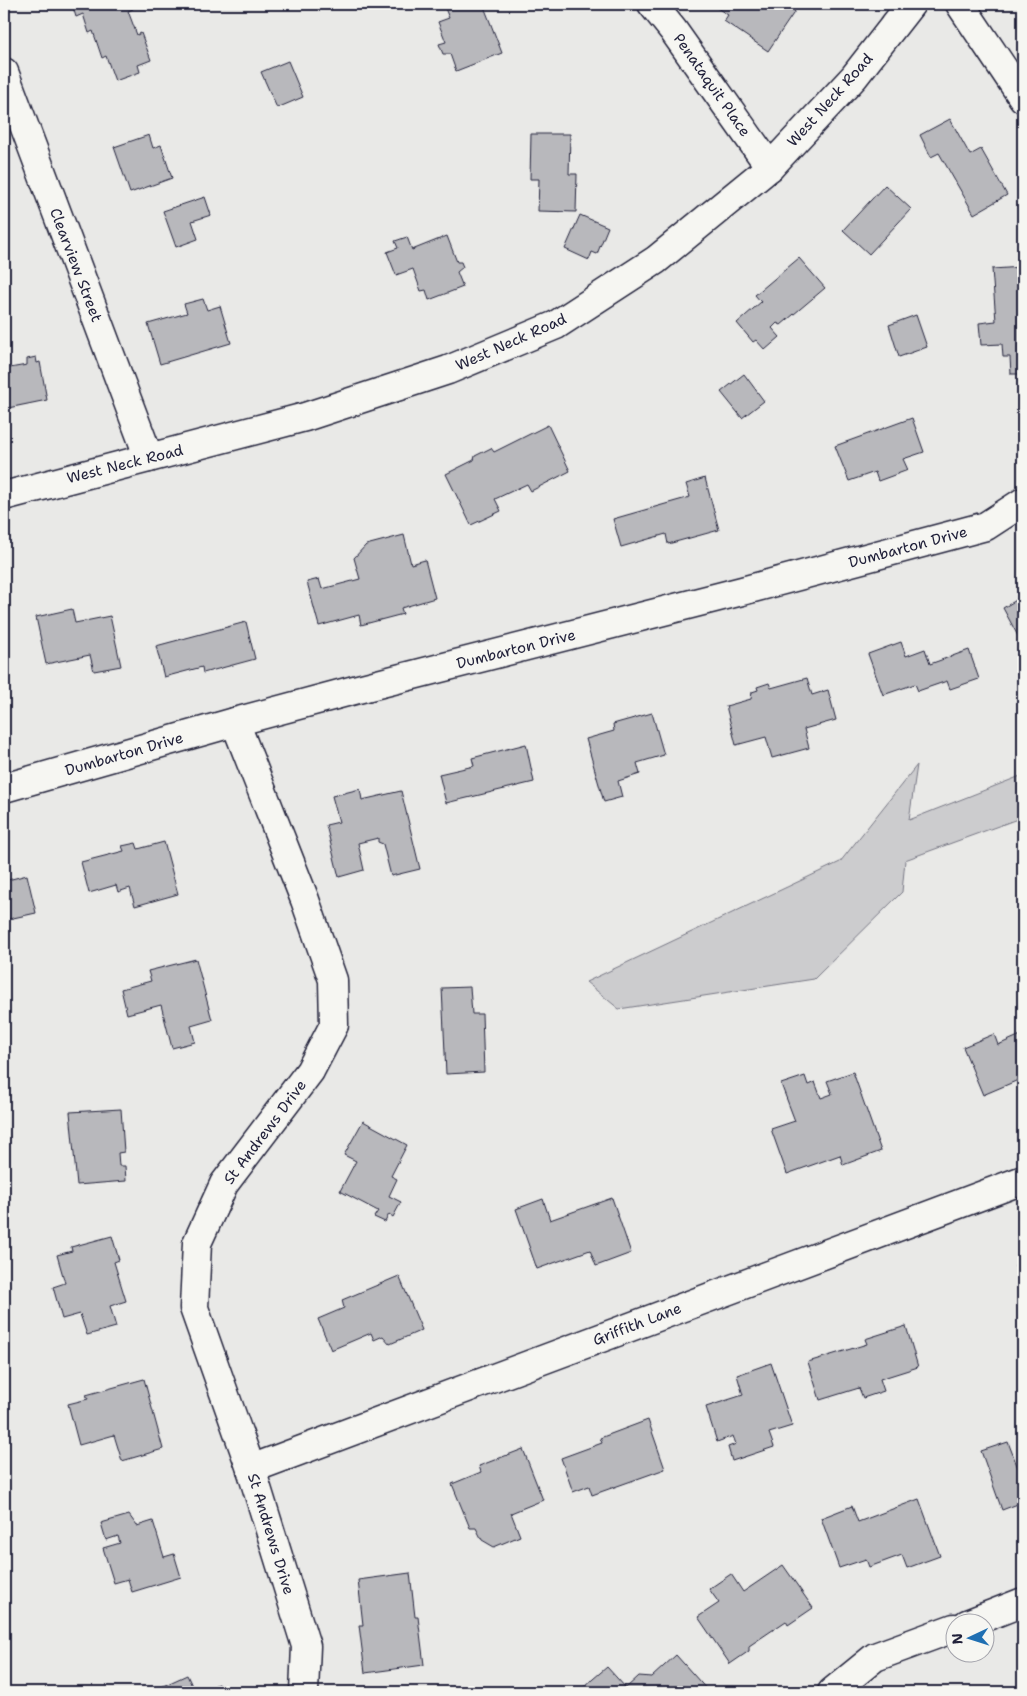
<svg xmlns="http://www.w3.org/2000/svg" width="1027" height="1696" font-family="'Shantell Sans',sans-serif">
<rect width="100%" height="100%" fill="#e9e9e7"/>
<filter id="ink" filterUnits="userSpaceOnUse"><feTurbulence type="fractalNoise" baseFrequency=".02" numOctaves="2"/><feDisplacementMap in="SourceGraphic" scale="10" xChannelSelector="R" yChannelSelector="G"/><feConvolveMatrix kernelMatrix="1 2 1 2 8 2 1 2 1" color-interpolation-filters="sRGB"/></filter>
<g filter="url(#ink)">
<!-- green -->
<polygon fill="#ccccce" stroke="#777784" points="917,765 909,820 1023,775 1023,817 905,860 902,892 814,979 619,1009 586,982 840,862"/>
<!-- building -->
<g fill="#b8b8bc" stroke="#22223b">
<polygon points="72,4 131,4 133,9 128,11 137,35 141,33 151,60 138,65 140,72 115,81 106,56 102,58 93,31 89,33 83,14 76,17"/>
<polygon points="451,4 483,4 502,53 456,71 450,54 443,54 439,44 446,42 438,22 449,18 444,6"/>
<polygon points="715,4 784,4 795,11 768,51 724,21 728,15 714,6"/>
<polygon points="288,61 303,97 277,108 261,72"/>
<polygon points="950,119 970,155 981,149 1007,195 974,214 939,153 931,157 920,135"/>
<polygon points="531,134 570,134 569,174 577,174 576,212 538,211 539,179 530,179"/>
<polygon points="149,135 153,148 161,145 172,178 130,193 114,147"/>
<polygon points="885,185 911,209 869,254 843,230"/>
<polygon points="205,197 211,215 192,221 198,239 176,247 163,211"/>
<polygon points="580,215 608,227 597,254 592,252 589,260 565,249"/>
<polygon points="447,236 457,262 461,262 463,267 457,272 463,287 429,300 426,290 421,291 413,269 396,275 387,252 398,248 395,241 407,237 412,250"/>
<polygon points="799,258 825,288 781,325 777,323 772,328 780,337 765,350 756,340 753,342 737,323 761,302 755,295"/>
<polygon points="1023,267 1023,377 1021,374 1011,374 1010,357 1003,357 1002,344 981,345 979,323 996,321 992,269"/>
<polygon points="203,299 207,310 220,306 231,343 160,364 148,324 187,313 184,304"/>
<polygon points="916,315 927,347 899,357 889,325"/>
<polygon points="36,357 37,363 40,362 47,400 8,408 4,394 4,369 27,365 27,359"/>
<polygon points="744,374 764,401 742,418 721,392"/>
<polygon points="912,418 924,452 903,459 908,470 878,481 875,472 849,481 835,446"/>
<polygon points="548,425 570,471 531,491 527,484 495,499 501,511 471,525 446,474 474,460 475,456 491,448 494,452"/>
<polygon points="705,478 719,530 668,544 666,534 621,547 613,519 690,497 686,484"/>
<polygon points="404,535 411,564 425,560 435,598 401,608 403,614 361,625 359,615 319,626 307,582 319,579 322,589 360,579 354,558 366,545"/>
<polygon points="1023,596 1023,633 1018,636 1003,608"/>
<polygon points="72,609 75,623 110,616 121,666 94,671 90,655 46,664 36,617"/>
<polygon points="246,622 255,659 203,673 202,667 164,677 156,646"/>
<polygon points="901,642 906,656 925,649 930,664 969,650 979,679 950,689 947,681 918,691 915,684 883,695 868,654"/>
<polygon points="807,678 812,695 828,690 836,720 804,729 809,748 772,758 766,737 736,745 726,706 751,699 752,692 758,690 757,687 769,683 771,688"/>
<polygon points="652,713 664,755 637,763 640,774 618,781 622,797 604,802 586,739 614,731 613,724"/>
<polygon points="526,744 534,782 446,803 439,774 474,766 472,758"/>
<polygon points="360,789 362,800 401,791 420,869 391,876 383,844 378,842 378,838 358,843 364,870 339,877 326,825 339,822 332,796"/>
<polygon points="164,842 178,894 135,906 130,888 118,892 116,885 89,893 81,862 124,851 122,846 136,843 138,849"/>
<polygon points="27,875 36,913 4,920 4,881"/>
<polygon points="196,959 212,1020 191,1026 195,1042 172,1048 161,1005 127,1014 121,989 151,981 148,971"/>
<polygon points="470,987 472,1014 482,1014 484,1072 446,1074 442,988"/>
<polygon points="994,1034 998,1045 1023,1034 1023,1078 983,1095 963,1047"/>
<polygon points="853,1072 881,1151 843,1165 840,1155 787,1174 771,1129 795,1121 781,1084 805,1076 808,1085 815,1082 821,1098 832,1094 827,1081"/>
<polygon points="121,1109 124,1152 118,1153 119,1166 125,1166 126,1181 77,1185 70,1112"/>
<polygon points="363,1121 407,1145 391,1176 397,1179 389,1196 401,1202 393,1217 389,1214 385,1222 374,1217 378,1211 340,1191 356,1161 344,1155"/>
<polygon points="612,1198 631,1253 596,1266 590,1250 537,1269 516,1209 543,1199 550,1220"/>
<polygon points="112,1236 119,1260 114,1262 126,1301 110,1306 116,1327 87,1335 80,1314 62,1319 53,1287 65,1283 57,1255 72,1251 71,1247"/>
<polygon points="1023,1263 1023,1287 1015,1266"/>
<polygon points="399,1276 422,1330 390,1344 383,1336 374,1340 371,1333 331,1350 318,1319 344,1308 342,1300"/>
<polygon points="906,1326 918,1367 880,1379 884,1391 863,1398 859,1388 820,1400 808,1362 867,1344 865,1339"/>
<polygon points="771,1363 792,1426 769,1433 774,1447 732,1461 728,1447 736,1444 733,1436 717,1442 706,1407 743,1395 737,1375"/>
<polygon points="144,1379 163,1449 122,1461 114,1435 79,1445 68,1404 88,1399 86,1395"/>
<polygon points="648,1420 665,1469 592,1495 589,1486 573,1492 561,1458 602,1443 600,1438"/>
<polygon points="1008,1442 1018,1468 1023,1465 1023,1502 1002,1510 981,1451"/>
<polygon points="523,1449 543,1500 511,1513 520,1536 494,1547 482,1540 476,1528 470,1528 452,1484 481,1472 479,1466"/>
<polygon points="919,1499 940,1556 907,1568 902,1555 869,1567 866,1559 839,1568 821,1518 852,1506 858,1522"/>
<polygon points="129,1515 137,1526 153,1521 164,1557 174,1554 181,1577 132,1592 128,1579 114,1583 103,1548 120,1543 118,1536 106,1540 101,1523"/>
<polygon points="783,1565 813,1608 788,1625 786,1621 749,1646 749,1651 730,1664 698,1617 719,1603 709,1589 731,1574 743,1592"/>
<polygon points="410,1573 415,1617 418,1617 424,1665 365,1673 359,1625 363,1625 358,1580"/>
<polygon points="676,1655 709,1692 579,1691 607,1667 626,1688 639,1676 652,1677"/>
<polygon points="187,1675 195,1692 150,1692"/>
<polygon points="218,1684 222,1692 199,1692"/>
</g>
<g fill="none" stroke-linecap="round" stroke-linejoin="round">
<defs>
<g id="minor">
<polyline points="652,4 673,30 770,167"/>
<polyline points="960,4 1023,98"/>
<polyline points="4,72 149,458"/>
<polyline points="4,496 305,417 448,370 556,325 656,260 770,167 854,77 911,4"/>
<polyline points="235,722 305,900 333,980 334,1025 310,1071 224,1184 197,1243 194,1308 251,1469 306,1646 304,1692"/>
<polyline points="4,788 235,722 358,689 742,591 986,526 1023,502"/>
<polyline points="251,1469 1023,1180"/>
<polyline points="967,1624 1023,1602"/>
<polyline points="832,1692 875,1657 954,1628"/>
</g>
</defs>
<!-- minor casing -->
<use href="#minor" stroke="#22223b" stroke-width="31"/>
<!-- minor -->
<use href="#minor" stroke="#f6f6f2" stroke-width="28"/>
</g>
</g>
<g text-anchor="middle" stroke-width="4" stroke-linejoin="round" paint-order="stroke">
<!-- street labels -->
<g font-size="15" fill="#22223b" stroke="#f6f6f2">
<text transform="translate(712 85) rotate(55)" y="5">Penataquit Place</text>
<text transform="translate(830 100) rotate(-48)" y="5">West Neck Road</text>
<text transform="translate(76 265) rotate(69)" y="5">Clearview Street</text>
<text transform="translate(511 342) rotate(-24)" y="5">West Neck Road</text>
<text transform="translate(125 464) rotate(-14)" y="5">West Neck Road</text>
<text transform="translate(908 547) rotate(-15)" y="5">Dumbarton Drive</text>
<text transform="translate(516 649) rotate(-14)" y="5">Dumbarton Drive</text>
<text transform="translate(124 754) rotate(-16)" y="5">Dumbarton Drive</text>
<text transform="translate(265 1132) rotate(-53)" y="5">St Andrews Drive</text>
<text transform="translate(637 1324) rotate(-21)" y="5">Griffith Lane</text>
<text transform="translate(271 1534) rotate(73)" y="5">St Andrews Drive</text>
</g>
</g>
<!-- margin -->
<rect width="1027" height="1696" fill="none" stroke="#f6f6f2" stroke-width="20"/>
<rect x="10" y="10" width="1007" height="1676" fill="none" stroke="#22223b" stroke-width="2" filter="url(#ink)"/>
<!-- north arrow -->
<g transform="translate(970 1638) rotate(266)"><circle r="24" fill="#f6f6f2" stroke="#a1a1a9"/>
<path d="M0-4L9 19L0 12L-9 19Z" fill="#1f6fb2"/>
<text y="-8" font-size="14" font-weight="bold" text-anchor="middle" fill="#22223b">N</text>
</g>
</svg>
